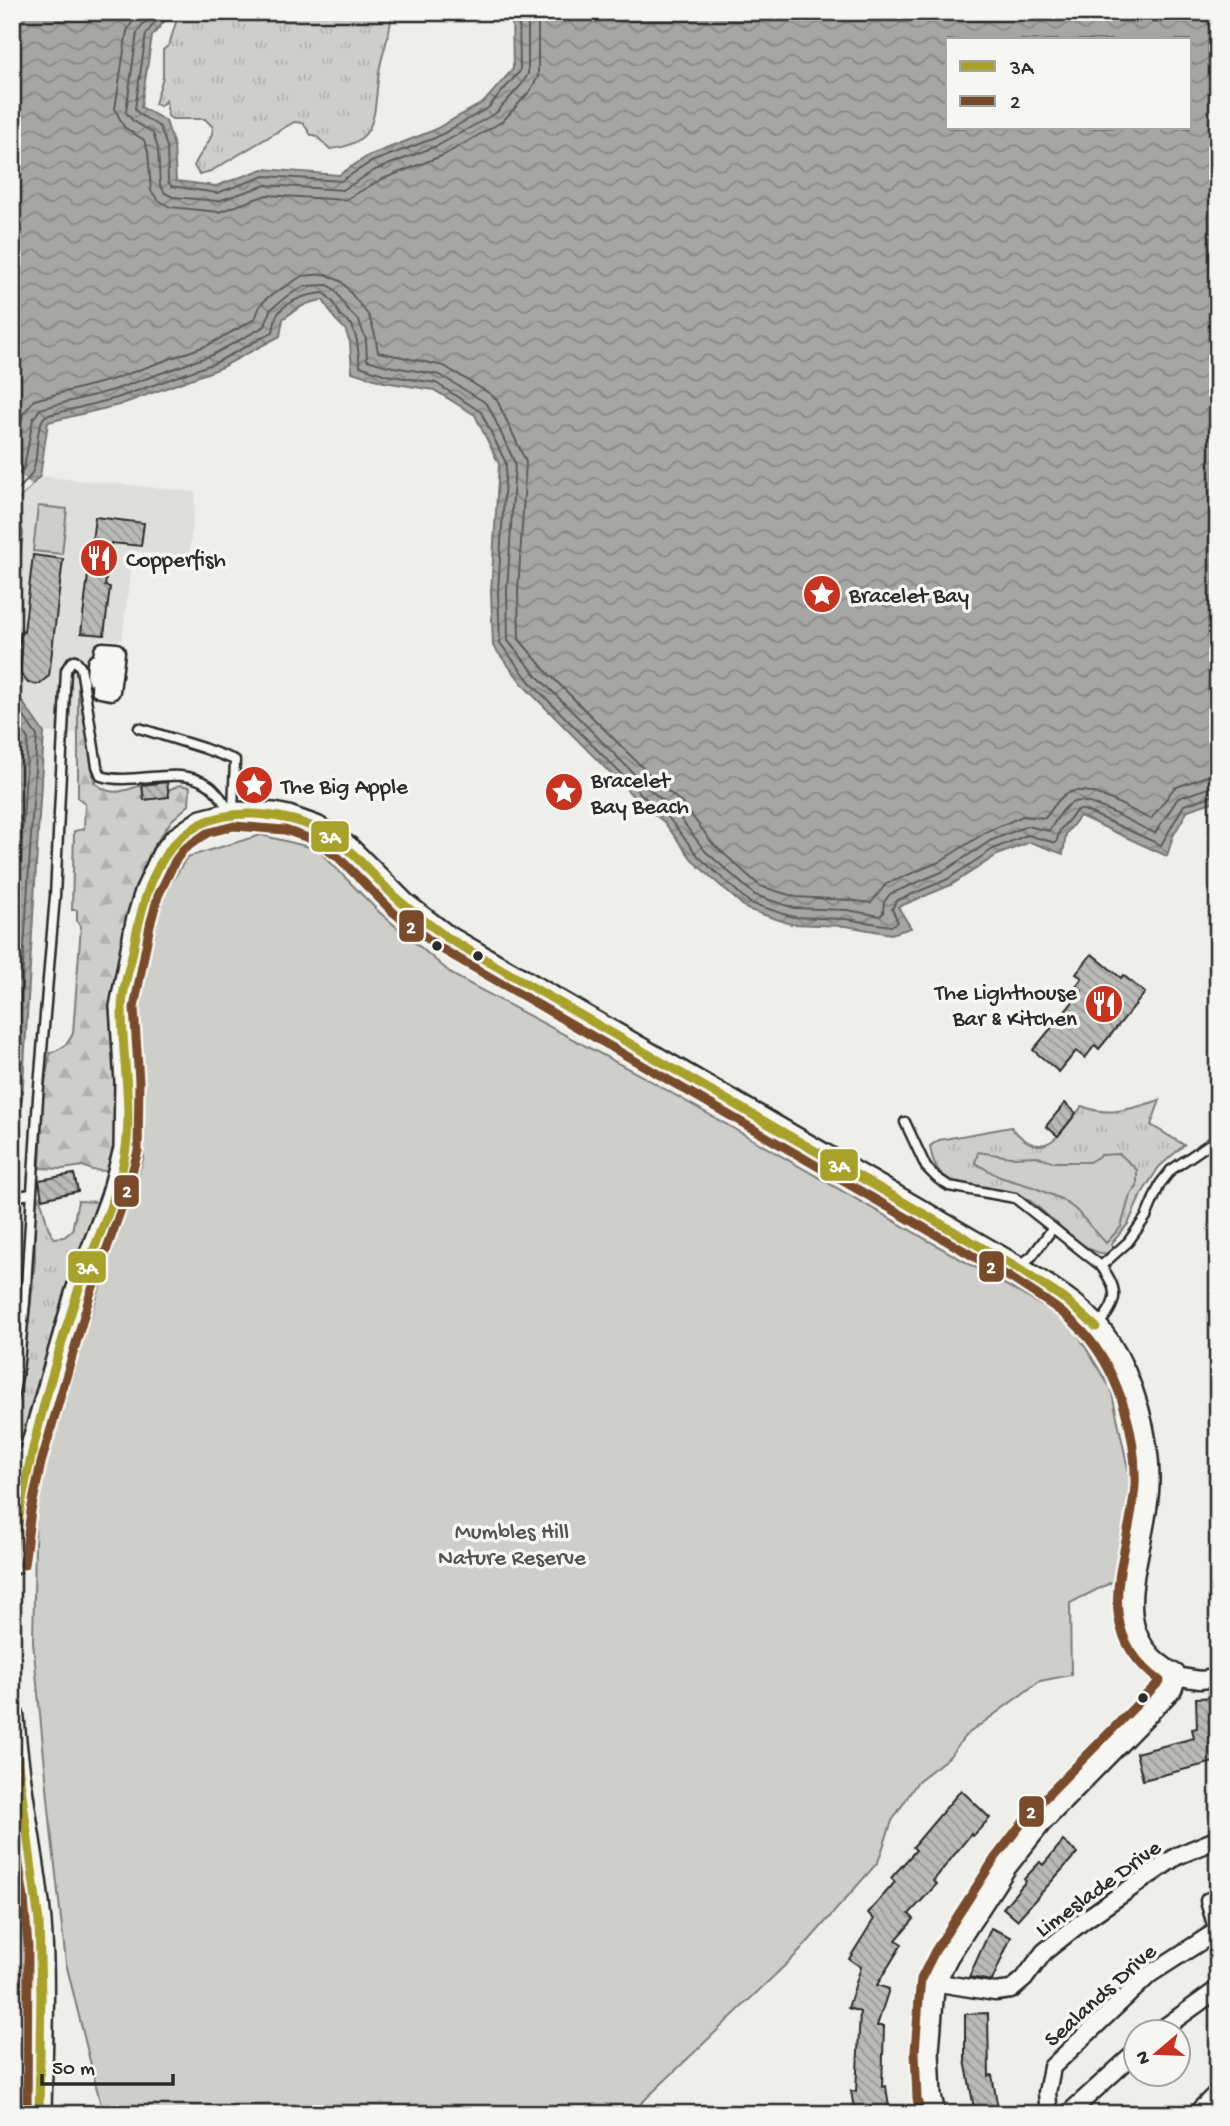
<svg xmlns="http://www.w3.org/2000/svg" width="1230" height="2126" font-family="'Gochi Hand',sans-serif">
<defs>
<pattern id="grass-tufts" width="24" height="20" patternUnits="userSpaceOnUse" patternTransform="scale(1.75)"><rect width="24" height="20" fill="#cececa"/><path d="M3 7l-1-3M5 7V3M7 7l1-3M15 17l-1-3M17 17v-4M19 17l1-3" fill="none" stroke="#b1b1ae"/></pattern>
<pattern id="forest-firs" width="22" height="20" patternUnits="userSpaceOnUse" patternTransform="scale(1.75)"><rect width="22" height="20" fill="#cececa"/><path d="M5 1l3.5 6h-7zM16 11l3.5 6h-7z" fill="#b1b1ae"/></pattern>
<pattern id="water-waves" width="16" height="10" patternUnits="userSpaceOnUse" patternTransform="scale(1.75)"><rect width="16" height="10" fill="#a6a6a3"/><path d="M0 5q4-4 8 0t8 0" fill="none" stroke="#878785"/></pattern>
<pattern id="building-back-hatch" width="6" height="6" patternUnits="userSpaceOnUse" patternTransform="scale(1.75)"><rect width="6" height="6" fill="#babab7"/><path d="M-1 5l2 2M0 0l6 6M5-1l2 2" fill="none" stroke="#979795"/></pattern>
</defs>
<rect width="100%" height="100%" fill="#eeeeea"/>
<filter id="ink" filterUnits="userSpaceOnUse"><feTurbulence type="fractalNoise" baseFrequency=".0143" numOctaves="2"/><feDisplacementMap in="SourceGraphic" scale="14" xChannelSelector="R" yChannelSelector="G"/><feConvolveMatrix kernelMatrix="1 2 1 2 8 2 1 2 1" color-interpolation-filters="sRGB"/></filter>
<g filter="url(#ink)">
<!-- built -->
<polygon fill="#dededb" points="40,476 196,492 189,557 133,551 122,640 100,638 93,679 78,679 77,733 44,733 12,687 15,503"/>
<!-- grass -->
<g fill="url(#grass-tufts)" stroke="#7c7c7a" stroke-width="2">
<path d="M191 12H392C391 33 382 52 379 72 373 111 381 144 330 149L315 135H311L303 123 294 122 211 171 199 174 194 166C199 153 213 141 213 127L205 119H172L168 116 166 100 160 106 155 104 163 77V50L169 45 177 19Z"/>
<path d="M1160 1100 1151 1125 1184 1145 1159 1167 1141 1195 1128 1224 1111 1244 1117 1250C1093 1268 1049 1213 1029 1200 993 1177 938 1206 930 1146L939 1140 1011 1127C1044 1166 1060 1134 1082 1106 1108 1118 1134 1108 1160 1100Z"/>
<path d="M35 1193C47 1205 43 1225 54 1238L64 1237 72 1231 78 1201 100 1202 92 1231 62 1299 12 1500V1413L25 1350 31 1301 35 1260Z"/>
<path d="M12 1814 21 1866 28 1940 21 1938C7 1922 12 1837 12 1814Z"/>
</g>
<!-- forest -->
<path fill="url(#forest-firs)" stroke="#7c7c7a" stroke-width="2" d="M78 679 94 782C111 798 122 791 142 785L144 800 169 797 168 790 180 785 190 787 189 805 172 820 152 849 143 869 139 890 118 1049 115 1169 106 1171 92 1170 83 1166 63 1169 40 1168 43 1096 50 1053C62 1049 68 1045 73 1033L81 926 77 921V910H72L74 831 84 829 85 803 78 798Z"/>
<!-- park -->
<g fill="#cececa" stroke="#7c7c7a" stroke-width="2">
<polygon points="38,506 67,509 62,554 33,551"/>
<polygon points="261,835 317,849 379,912 453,975 642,1076 1070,1322 1111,1389 1130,1478 1118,1579 1070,1603 1071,1675 1040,1681 965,1736 949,1757 918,1781 892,1821 878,1862 799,1952 630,2114 103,2114 66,1963 52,1839 33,1642 36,1498 84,1335 144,1157 137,1010 162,898 187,857"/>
<polygon points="978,1152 1011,1157 1036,1156 1054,1162 1089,1162 1101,1155 1120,1154 1137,1170 1137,1187 1130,1195 1121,1227 1106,1243 1075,1209 1061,1199 1033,1187 1000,1177 975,1163"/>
</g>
<!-- water -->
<g fill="url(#water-waves)" stroke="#757573" stroke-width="2" fill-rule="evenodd">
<path d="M12 12H172L152 36 141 107 166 121 174 146 176 181 216 186 263 169 339 175 368 156 432 131 484 102 513 69 512 12H1218V800L1188 810 1173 836 1167 856 1080 816 1066 834 1063 854 1030 842 997 855 951 885 898 907 911 928 891 934 846 926 791 924 747 909 694 862 664 822 638 801 525 687 493 646 491 591 499 464 475 415 434 390 384 382 352 372 350 342 345 329 335 319 323 300C306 302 296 309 283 319L280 336 218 369 119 405 48 422 40 476 15 503 23 533 12 625ZM948 40H1190V128H948Z"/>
<polygon points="12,687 44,733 22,1100 15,1117 12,1117"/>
</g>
<!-- pier -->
<polygon fill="#eeeeea" points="12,468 32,485 15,503 12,500"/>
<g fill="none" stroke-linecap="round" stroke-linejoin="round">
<!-- shore -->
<g stroke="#5c5c5b" stroke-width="2">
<polyline points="138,12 127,31 115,109 124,127 144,140 148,151 151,191 158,200 170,207 219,212 267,195 345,200 380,180 444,155 503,121 530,91 538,77 538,12"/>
<polyline points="152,12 137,33 126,112 132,120 153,133 158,149 160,185 165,193 173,197 218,201 266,185 343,190 375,170 439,145 496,113 522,84 528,74 528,12"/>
<polyline points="163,12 146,34 135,109 139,114 160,127 167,147 168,181 171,186 217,193 265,176 341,181 371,162 435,138 488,108 520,71 519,12"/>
<path d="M12 467 23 414 34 400 111 380 208 345 255 319 260 306 267 298 302 276 326 274 342 282 369 316 375 335 378 352 444 366 489 393 497 400 526 462 518 591 519 639 544 669 656 781 684 805 713 844 760 886 796 897 848 900 871 903 886 884 939 862 986 832 1023 816 1045 818C1051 811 1056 802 1063 796 1085 778 1128 811 1151 819L1174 788 1207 776 1218 775"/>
<path d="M12 483 24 468 33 419 40 409 114 390 212 355 265 326 270 310 287 296 305 286 328 285 335 290 347 309 359 321 366 340 367 360 388 366 440 375 483 401 489 407 515 463 507 591 508 641 537 676 649 789 674 810 705 851 755 895 794 908 847 910 880 916 883 913 884 902 890 894 944 871 990 841 1027 826 1049 831C1055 822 1063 806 1074 802 1089 796 1138 827 1155 833L1178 798 1218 785"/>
<path d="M12 496C18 489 28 481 32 473 40 458 33 432 45 416L117 398 215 363 273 332C274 327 275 319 277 315 286 300 309 294 324 293L333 302 340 315 352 325 357 341 360 366 386 375 436 383 481 412 506 463 498 591 500 643 530 682 643 796 668 817 699 857 750 903 793 917 846 919 891 926 898 922 892 909 896 901 948 879 993 849 1027 835 1056 843 1060 830 1077 810H1084L1161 845 1184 805 1218 794"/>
<polyline points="12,699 37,736 15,1098 12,1106"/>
<polyline points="12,715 28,739 12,999"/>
<polyline points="12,734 17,742 12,818"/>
</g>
</g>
<!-- building -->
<g fill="url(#building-back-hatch)" stroke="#2b2b2b" stroke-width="2">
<polygon points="95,517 144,523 141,546 111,543 105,586 110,587 104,635 81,633"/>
<polygon points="33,555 63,559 49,676 39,684 28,683 20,673 22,650 18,649 21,631 24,632"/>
<polygon points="167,782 169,797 144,800 142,785"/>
<polygon points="1092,954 1121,978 1123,975 1145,993 1099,1049 1095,1045 1085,1058 1076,1051 1059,1072 1033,1050 1082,991 1076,986 1082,978 1076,974"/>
<polygon points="1065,1103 1076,1113 1058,1136 1046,1126"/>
<polygon points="74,1174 78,1191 42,1199 39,1180"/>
<polygon points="1218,1697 1218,1761 1143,1780 1136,1753 1194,1738 1192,1729 1197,1728 1196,1698"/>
<polygon points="961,1790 990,1818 973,1836 971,1834 933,1881 937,1884 909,1914 914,1919 896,1940 902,1944 877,1985 889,1989 877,2026 884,2026 882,2087 886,2086 889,2108 883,2109 883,2114 855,2114 851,2091 856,2091 860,2012 848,2008 861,1967 849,1959 874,1919 868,1913 895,1882 891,1878 916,1850 913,1847"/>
<polygon points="1063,1841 1077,1853 1017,1920 1003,1908 1026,1881 1024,1879 1040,1862 1043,1865"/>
<polygon points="991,1928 1011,1937 992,1981 969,1977"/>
<polygon points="988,2013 989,2076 992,2075 999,2114 975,2114 965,2060 965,2014"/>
</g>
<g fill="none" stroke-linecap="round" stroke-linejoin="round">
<defs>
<g id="lane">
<polyline points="139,728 203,748 235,760 233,811"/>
<path d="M905 1122 926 1167 937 1178 949 1186 1015 1198 1101 1266C1119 1290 1119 1302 1098 1325"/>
<polyline points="12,1197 31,1194"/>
<polyline points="1019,1266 1032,1256 1053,1228"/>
<polyline points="1101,1266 1128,1242 1146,1217 1160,1184 1171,1170 1218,1138"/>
<path d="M12 1403 18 1371 25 1302 38 1098 55 896 66 670 71 662 75 660 81 668 97 766 101 776C135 787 178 763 210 786 218 792 225 804 231 812"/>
<polyline points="12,1931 16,1941 37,1953"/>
</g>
<g id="street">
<polygon points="103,651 116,652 111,691 100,689 101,678 95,677 96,663 101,664"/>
<polyline points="1174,1676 1200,1680 1218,1678"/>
<polyline points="1209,1901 1218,1931"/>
<polyline points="933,1982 995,1992 1011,1990 1024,1979 1044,1952 1083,1921 1177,1856 1218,1839"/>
<polyline points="1158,2032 1218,1989"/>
<polyline points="1049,2114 1047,2093 1052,2067 1150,1974 1217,1931"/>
<polyline points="1068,2114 1136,2052"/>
<polyline points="1196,2114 1218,2092"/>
</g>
<g id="secondary">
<path d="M12 1563 19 1509 29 1460 78 1291 113 1197 126 1149 127 1082 122 1007 138 922 147 892 164 855 176 840 202 822 233 814 274 815 288 818 316 828 347 848 403 904 446 937 1017 1268C1049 1289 1085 1308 1107 1342 1132 1381 1148 1437 1147 1483 1146 1552 1094 1633 1174 1676L1170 1688 1039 1822 1005 1865 946 1956 933 1982 931 2000 927 2051 929 2096 933 2114"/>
<path d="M12 1717C16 1786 33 1853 39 1922 44 1986 40 2050 39 2114"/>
</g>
</defs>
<!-- lane casing -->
<use href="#lane" stroke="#2b2b2b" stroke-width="13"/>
<!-- street casing -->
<use href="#street" stroke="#2b2b2b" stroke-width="21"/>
<!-- secondary casing -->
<use href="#secondary" stroke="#2b2b2b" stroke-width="28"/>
<!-- lane -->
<use href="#lane" stroke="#f6f6f2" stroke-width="8"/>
<!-- street -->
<use href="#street" stroke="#f6f6f2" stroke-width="16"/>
<!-- secondary -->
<use href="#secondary" stroke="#f6f6f2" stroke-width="23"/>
<defs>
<g id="bus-1">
<path d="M12 1561C24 1469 49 1379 78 1291 93 1246 120 1195 126 1148 132 1102 122 1055 122 1009 122 990 129 970 133 951 146 880 167 812 252 814 274 815 294 818 315 828 351 844 374 879 403 904 417 916 432 926 446 937L1017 1268 1066 1300 1096 1327"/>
<polyline points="12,1720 39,1922 41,1994 39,2114"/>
</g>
<g id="bus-2">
<path d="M24 1565 31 1511 41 1463 90 1295 124 1201 138 1151 139 1081 134 1008 150 925 158 896 175 861 184 849 207 833 234 826 285 830 311 839 339 858 394 913 440 948 1011 1278C1038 1296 1069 1313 1090 1340 1120 1378 1137 1436 1135 1485 1130 1558 1086 1627 1160 1681L1029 1814 995 1858 935 1951 921 1979 919 1999 915 2052 917 2098 920 2114"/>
<polyline points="12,1819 24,1898 28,1947 27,2114"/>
</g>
</defs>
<!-- bus-1 casing -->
<use href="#bus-1" stroke="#f6f6f2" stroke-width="14"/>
<!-- bus-2 casing -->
<use href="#bus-2" stroke="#f6f6f2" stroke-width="14"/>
<!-- bus-1 -->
<use href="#bus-1" stroke="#a8a12a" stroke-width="9"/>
<!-- bus-2 -->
<use href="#bus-2" stroke="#7a4b2a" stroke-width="9"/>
</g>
</g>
<!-- icons -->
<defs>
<symbol id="restaurant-disc" viewBox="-11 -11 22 22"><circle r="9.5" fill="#c8321e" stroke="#f6f6f2"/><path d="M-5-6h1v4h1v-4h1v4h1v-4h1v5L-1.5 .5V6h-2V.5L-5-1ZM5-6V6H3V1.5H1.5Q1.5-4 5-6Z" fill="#fff"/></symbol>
<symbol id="sight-disc" viewBox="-11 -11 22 22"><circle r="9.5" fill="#c8321e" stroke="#f6f6f2"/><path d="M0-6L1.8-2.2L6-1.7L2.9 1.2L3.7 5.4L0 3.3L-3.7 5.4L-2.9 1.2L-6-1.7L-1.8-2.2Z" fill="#fff"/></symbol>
</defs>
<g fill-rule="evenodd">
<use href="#restaurant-disc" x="77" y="536" width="44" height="44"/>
<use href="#sight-disc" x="800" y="572" width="44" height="44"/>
<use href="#sight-disc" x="232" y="763" width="44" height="44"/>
<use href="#sight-disc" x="542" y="770" width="44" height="44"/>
<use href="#restaurant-disc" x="1082" y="982" width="44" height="44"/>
</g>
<!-- markers -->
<g fill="#2b2b2b" stroke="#f6f6f2" stroke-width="2.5">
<circle cx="437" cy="946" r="6"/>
<circle cx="478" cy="956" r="6"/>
<circle cx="1143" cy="1698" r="6"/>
</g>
<g text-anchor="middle" stroke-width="7" stroke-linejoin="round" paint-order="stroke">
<!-- poi labels -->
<g font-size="23" fill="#2b2b2b" stroke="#f6f6f2" text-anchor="start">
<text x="126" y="566">Copperfish</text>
<text x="849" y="602">Bracelet Bay</text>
<text x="591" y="787">Bracelet<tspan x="591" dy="26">Bay Beach</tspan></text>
<text x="281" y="793">The Big Apple</text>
<text x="1077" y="999" text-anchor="end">The Lighthouse<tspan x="1077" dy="26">Bar &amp; Kitchen</tspan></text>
</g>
<!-- park labels -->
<g font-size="23" fill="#545453" stroke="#f6f6f2">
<text x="512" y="1538">Mumbles Hill<tspan x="512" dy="26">Nature Reserve</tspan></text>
</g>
<!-- street labels -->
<g font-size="23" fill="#2b2b2b" stroke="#f6f6f2">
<text transform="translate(1097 1887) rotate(-36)" y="8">Limeslade Drive</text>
<text transform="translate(1099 1994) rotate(-42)" y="8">Sealands Drive</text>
</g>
</g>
<g stroke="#f6f6f2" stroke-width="2.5">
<rect x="310" y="820" width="40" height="33" rx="7" fill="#a8a12a"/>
<rect x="398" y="909" width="27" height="34" rx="7" fill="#7a4b2a"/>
<rect x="819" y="1148" width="40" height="34" rx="7" fill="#a8a12a"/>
<rect x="113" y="1174" width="27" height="34" rx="7" fill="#7a4b2a"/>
<rect x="978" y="1250" width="27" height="33" rx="7" fill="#7a4b2a"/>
<rect x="67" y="1250" width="40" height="34" rx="7" fill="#a8a12a"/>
<rect x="1018" y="1795" width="27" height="33" rx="7" fill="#7a4b2a"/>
</g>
<g font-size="19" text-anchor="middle" font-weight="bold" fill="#fff">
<text x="330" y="843">3A</text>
<text x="411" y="933">2</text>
<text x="839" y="1172">3A</text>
<text x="127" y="1197">2</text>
<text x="991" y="1273">2</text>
<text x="87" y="1274">3A</text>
<text x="1031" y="1818">2</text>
</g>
<!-- margin -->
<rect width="1230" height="2126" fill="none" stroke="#f6f6f2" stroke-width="42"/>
<rect x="21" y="21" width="1188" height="2084" fill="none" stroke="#2b2b2b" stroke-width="2.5" filter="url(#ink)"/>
<!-- legend -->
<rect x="946" y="38" width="245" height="91" fill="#f6f6f2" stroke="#a5a5a2" stroke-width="2"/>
<rect x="960" y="61" width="35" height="10" fill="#a8a12a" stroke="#a5a5a2" stroke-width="2"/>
<text x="1010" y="74" font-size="21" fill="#2b2b2b">3A</text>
<rect x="960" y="96" width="35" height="10" fill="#7a4b2a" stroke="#a5a5a2" stroke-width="2"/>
<text x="1010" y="108" font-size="21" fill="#2b2b2b">2</text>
<!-- north arrow -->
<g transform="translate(1157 2053) rotate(251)"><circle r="33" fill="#f6f6f2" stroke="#a5a5a2" stroke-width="2"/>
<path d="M0-5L12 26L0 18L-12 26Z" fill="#c8321e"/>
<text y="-10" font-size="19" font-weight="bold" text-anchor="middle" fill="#2b2b2b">N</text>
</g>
<!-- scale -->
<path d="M42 2074v10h131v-10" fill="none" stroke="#2b2b2b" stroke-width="3.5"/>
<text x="52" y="2074" font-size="21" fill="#2b2b2b" stroke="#f6f6f2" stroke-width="5" paint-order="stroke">50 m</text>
</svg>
